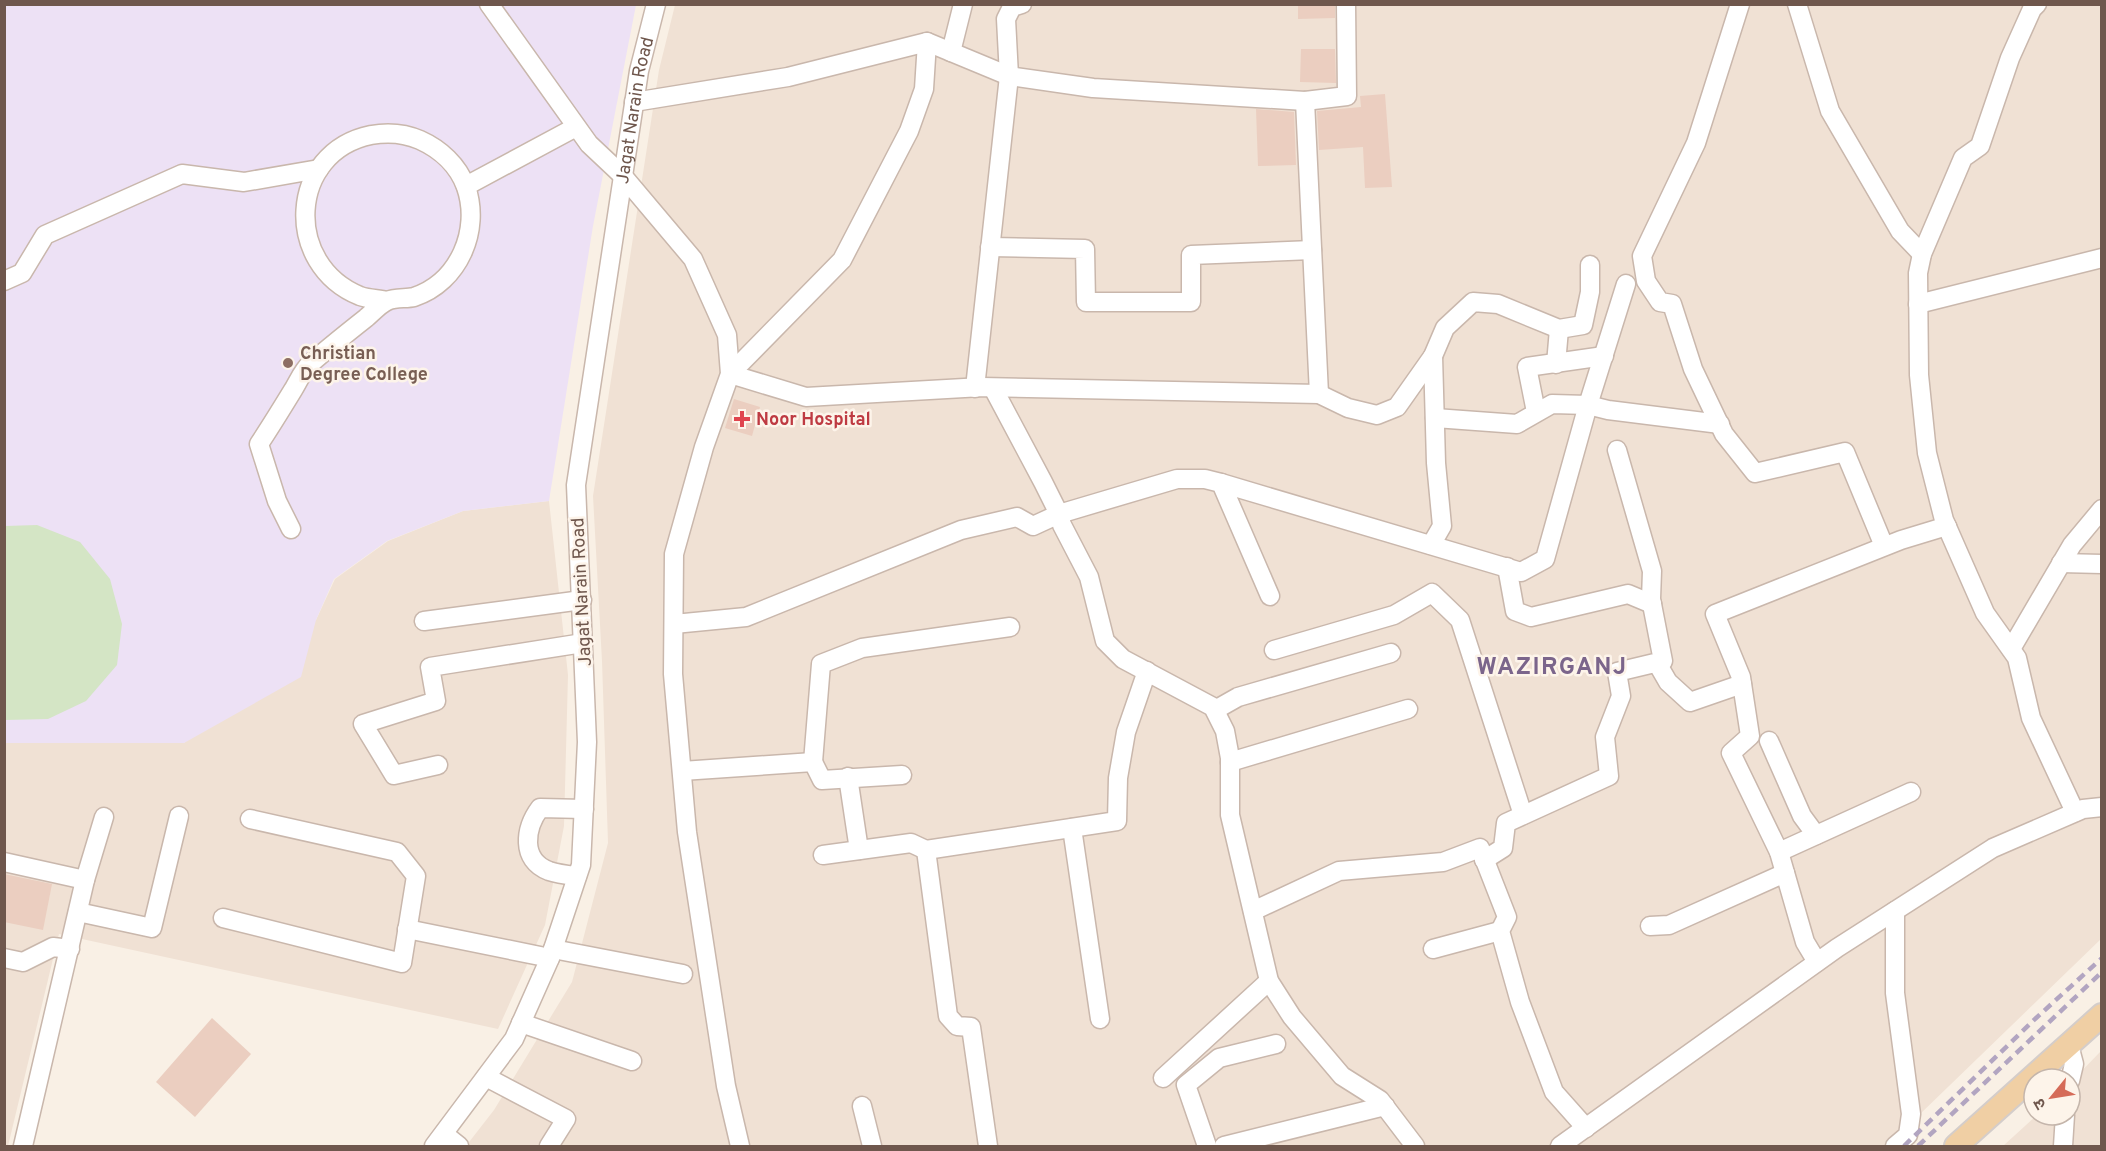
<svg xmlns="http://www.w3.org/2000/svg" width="2106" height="1151" font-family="Overpass,'Noto Sans Devanagari',sans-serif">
<rect width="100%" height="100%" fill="#f9f0e5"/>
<!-- residential -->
<g fill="#f0e1d4">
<polygon points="675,5 2101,5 2101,939 1887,1146 466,1146 494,1110 572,982 608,843 602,661 593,496 659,70"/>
<polygon points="549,501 568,675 564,826 545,925 498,1029 59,934 8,1146 5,1146 4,743 184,743 316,620 335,579 388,541 463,511"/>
<polygon points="2101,1051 2101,1146 2003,1146 2037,1115 2070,1115 2070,1083"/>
</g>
<!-- education -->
<polygon fill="#ede1f5" points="4,5 636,5 593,226 549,501 463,511 387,541 334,579 316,620 301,677 184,743 5,743"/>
<!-- green -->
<polygon fill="#d4e5c5" points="37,525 80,542 110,579 122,624 117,665 86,701 48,719 5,720 5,526"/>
<!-- building -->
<g fill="#ebcec0">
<polygon points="1298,4 1335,4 1335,18 1298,19"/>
<polygon points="1301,49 1335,49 1336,83 1300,82"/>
<polygon points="1385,94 1392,187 1365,188 1363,147 1319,150 1317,111 1361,107 1360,96"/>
<polygon points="1256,109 1294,112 1296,165 1258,166"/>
<polygon points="734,399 760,407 752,436 725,428"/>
<polygon points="4,874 52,884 43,930 4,922"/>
<polygon points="212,1018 251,1054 195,1117 156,1082"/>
</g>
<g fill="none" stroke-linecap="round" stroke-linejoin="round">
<defs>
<g id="minor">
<polyline points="489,4 589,144 623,176 693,259 727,335 730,374 704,447 674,554 673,674 687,832 726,1086 740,1146"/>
<polyline points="1740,4 1696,143 1642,256 1646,281 1660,302 1672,304 1693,369 1724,434 1755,473 1845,452 1884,546"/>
<polyline points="1797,4 1830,111 1900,231 1922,254"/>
<polyline points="2037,4 2032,9 2010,58 1980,146 1963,158 1922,254 1918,273 1919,375 1927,453 1944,520 1985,613 2017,658 2031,718 2075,812"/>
<polyline points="927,42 924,89 909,131 842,260 730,374 806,397 982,387 1319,394 1348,408 1377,415 1397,407 1433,356 1445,328 1473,302 1498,304 1559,329 1583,325 1590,292 1590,265"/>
<polyline points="951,52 963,4"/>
<polyline points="1305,101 1319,394"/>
<polyline points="634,102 788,77 927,42 1009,76 1093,88 1305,101 1347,96 1346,4"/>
<polyline points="466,186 576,127"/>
<polyline points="990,247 1085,249 1086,302 1191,302 1191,255 1312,250"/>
<polyline points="4,281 22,273 45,235 182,174 244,182 319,169"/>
<polyline points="1918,304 2102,258"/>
<polyline points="1556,364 1559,329"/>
<polyline points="975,388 1009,76 1006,19 1012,7 1022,4"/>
<polyline points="993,388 1043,482 1059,514 1062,525 1089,577 1105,641 1123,659 1213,707 1225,731 1230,758 1230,815 1269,981 1292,1017 1342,1076 1380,1100 1415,1146"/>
<polyline points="1536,412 1527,367 1604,356"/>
<polyline points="1435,418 1517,424 1552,404 1588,405 1608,410 1720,424"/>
<polyline points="1221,483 1521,572 1545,559 1588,405 1626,284"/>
<path d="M291 529 277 501 259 444C271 426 282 408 293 390 298 382 303 370 310 364 328 348 347 333 366 318 372 313 380 304 387 301 395 297 406 299 414 297 459 282 481 230 466 187 458 165 440 149 420 140 404 133 388 132 371 135 288 152 283 265 360 296 368 299 378 299 387 301"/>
<polyline points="1431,545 1442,526 1436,463 1433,356"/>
<polyline points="2061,563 2102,564"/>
<polyline points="1507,567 1515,611 1531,617 1628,594 1652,604"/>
<polyline points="424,621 582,600"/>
<polyline points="674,624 746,617 961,530 1017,517 1033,526 1059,514 1177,479 1205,479 1221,483 1270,596"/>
<polyline points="2011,649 2072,545 2102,509"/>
<polyline points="1274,650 1394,615 1432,593 1460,620 1523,815"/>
<polyline points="1657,663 1668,682 1690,702 1742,684"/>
<polyline points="1215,710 1238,697 1391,653"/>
<polyline points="1769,741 1802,816 1816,835"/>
<polyline points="813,762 821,664 862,648 1010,627"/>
<polyline points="1230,762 1408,709"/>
<polyline points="438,765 394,775 363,724 436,701 430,667 583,643"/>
<polyline points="682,771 813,762 822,780 902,775"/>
<polyline points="848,777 859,850"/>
<polyline points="1072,828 1100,1019"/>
<polyline points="926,850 948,1016 957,1026 971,1027 988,1146"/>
<polyline points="1779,852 1911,792"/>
<polyline points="823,855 911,843 926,850 1117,821 1118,778 1126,732 1147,671"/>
<polyline points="1484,860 1503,848 1506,823 1609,776 1605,737 1621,696 1617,672 1663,661 1651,599 1652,571 1617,450"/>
<polyline points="4,862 85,880"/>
<path d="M577 876C568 875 558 874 549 871 520 860 525 828 540 808L584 809"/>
<polyline points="1253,911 1339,871 1443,862 1480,848 1507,917 1500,931 1520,1002 1554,1092 1586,1128"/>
<polyline points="1895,911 1895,993 1911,1114 1908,1135 1895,1146"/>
<polyline points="78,912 152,928 179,816"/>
<polyline points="223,918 402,963 416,876 397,852 250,819"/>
<polyline points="1650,926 1669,925 1785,873"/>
<polyline points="407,929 550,958"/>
<polyline points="553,949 683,974"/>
<polyline points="1433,949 1500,931"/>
<polyline points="4,958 23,962 53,947 70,949"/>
<polyline points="1817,962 1805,942 1779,852 1731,753 1750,736 1741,677 1715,614 1901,540 1947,526"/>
<polyline points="521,1023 632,1061"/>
<polyline points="2069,1045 2074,1064 2070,1081"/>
<polyline points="486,1077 566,1119 549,1146"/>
<polyline points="1163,1078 1269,981"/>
<polyline points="862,1106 872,1146"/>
<polyline points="444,1134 459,1146"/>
<polyline points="23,1146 85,880 104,817"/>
<path id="s1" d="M434 1146 514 1039 550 958 581 865 587 742 576 485 639 71 656 4"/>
<polyline points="1207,1146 1186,1085 1219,1058 1276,1044"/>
<polyline points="1224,1146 1385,1106"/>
<polyline points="1560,1146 1837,948 1993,848 2083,809 2102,807"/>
<polyline points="2063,1146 2065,1115"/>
</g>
<polyline id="major" points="1956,1146 2102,1015"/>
</defs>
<!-- minor casing -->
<use href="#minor" stroke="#c9b7ac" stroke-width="21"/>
<!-- major casing -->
<use href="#major" stroke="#d4cdca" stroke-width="26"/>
<!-- minor -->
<use href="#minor" stroke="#fff" stroke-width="18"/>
<!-- major -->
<use href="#major" stroke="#f0cfa4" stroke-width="22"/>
<!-- rail -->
<g stroke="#b2a5c1" stroke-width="4.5" stroke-dasharray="9 6" stroke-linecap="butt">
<polyline points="1904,1146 2035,1019 2102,958"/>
<polyline points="1918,1146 2102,972"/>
</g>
</g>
<!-- markers -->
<circle fill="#8d6e63" stroke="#fdf4ea" stroke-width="2" cx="288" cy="363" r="6"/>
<path fill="#e0444e" stroke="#fdf4ea" stroke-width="2" d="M739 410h6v6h6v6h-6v6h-6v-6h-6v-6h6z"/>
<g text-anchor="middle" stroke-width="5" stroke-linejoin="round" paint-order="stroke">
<!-- street labels -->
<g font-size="18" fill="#6f574d" stroke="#fdf4ea">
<text dy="6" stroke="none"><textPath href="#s1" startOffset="1080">Jagat Narain Road</textPath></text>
<text transform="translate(581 592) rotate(-93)" y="6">Jagat Narain Road</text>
</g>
<!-- education labels -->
<g font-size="18" font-weight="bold" fill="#785e54" stroke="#fdf4ea" text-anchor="start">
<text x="300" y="359">Christian<tspan x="300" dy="21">Degree College</tspan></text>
</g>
<!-- health labels -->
<g font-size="18" font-weight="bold" fill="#be3a42" stroke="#fdf4ea" text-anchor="start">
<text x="756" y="425">Noor Hospital</text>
</g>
<!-- district labels -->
<g font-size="24" font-weight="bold" letter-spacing="1.5" fill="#7b658b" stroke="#fdf4ea">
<text x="1552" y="674">WAZIRGANJ</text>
</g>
</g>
<!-- border -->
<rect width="2106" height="1151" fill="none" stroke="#6f574d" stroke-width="12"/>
<!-- north arrow -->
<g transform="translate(2052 1097) rotate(240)"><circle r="28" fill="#fdf4ea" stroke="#c4b5ab" stroke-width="1.5"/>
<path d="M0-4.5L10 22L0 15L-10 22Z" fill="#d56b58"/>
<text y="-9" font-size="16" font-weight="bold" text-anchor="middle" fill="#6f574d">उ</text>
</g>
</svg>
